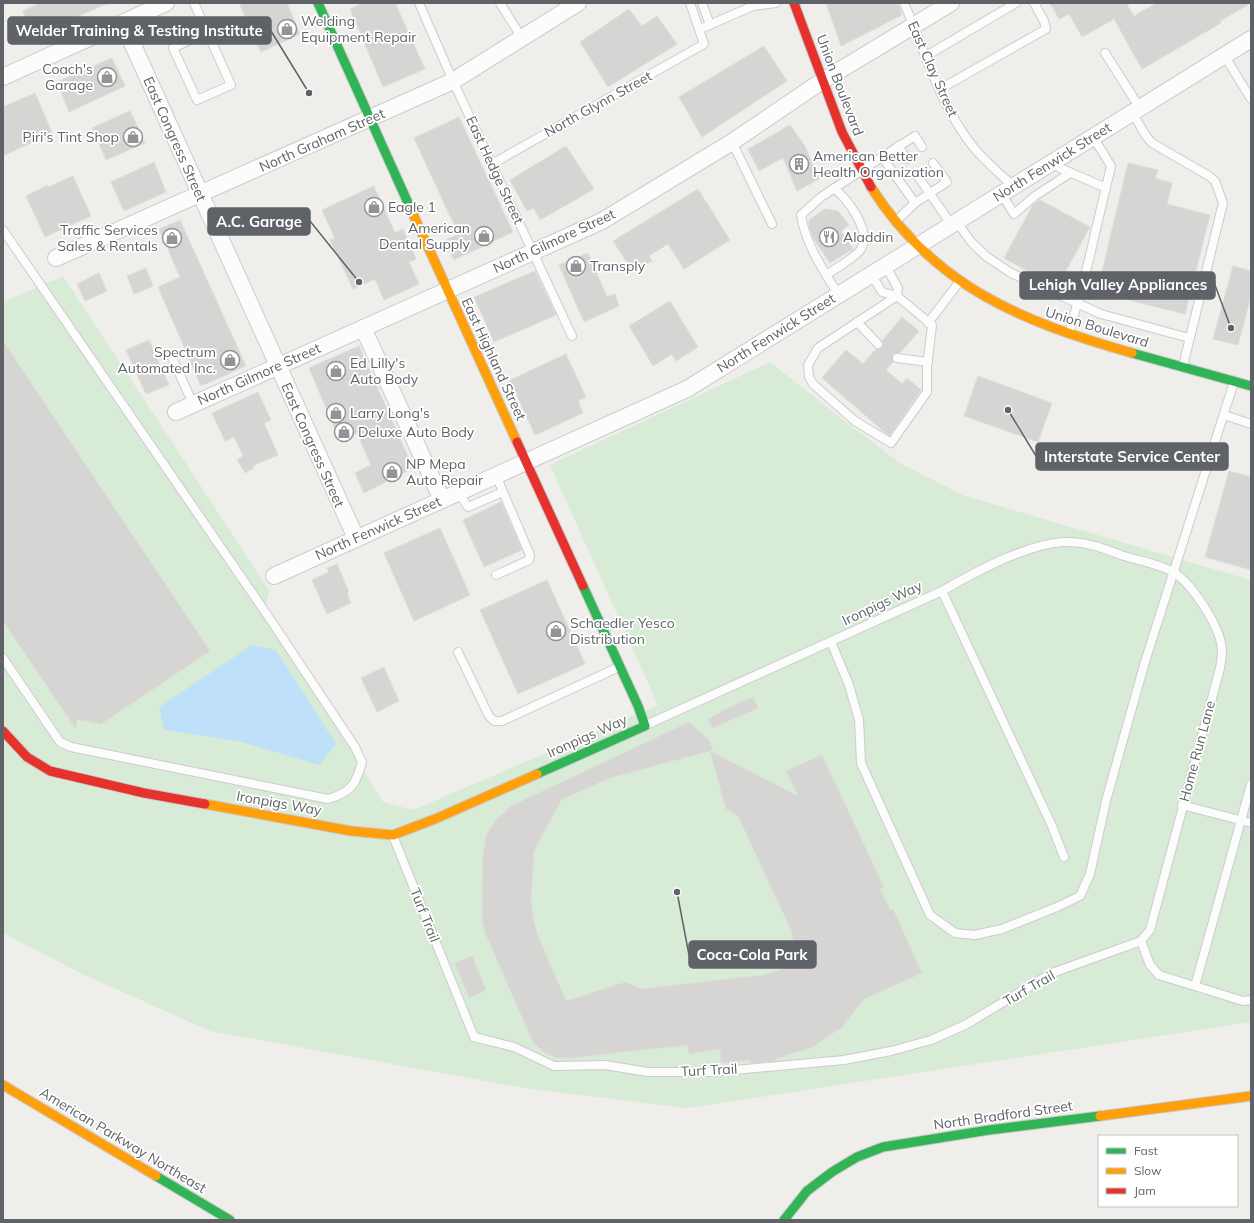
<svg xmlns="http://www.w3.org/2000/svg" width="1254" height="1223" font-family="Mulish,sans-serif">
<rect width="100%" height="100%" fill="#efeeea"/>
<!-- green -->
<polygon fill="#d8ebd6" points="63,276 269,590 264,611 383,802 413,810 658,705 550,465 770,362 843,420 900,463 962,495 1251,580 1251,1022 688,1108 530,1089 210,1031 78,972 3,933 3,302"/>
<!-- water -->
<polygon fill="#bfe0f9" points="252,645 276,650 336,744 319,765 238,741 164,730 159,707"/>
<!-- building -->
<g fill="#d6d5d3" stroke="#deddd9" fill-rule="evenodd">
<polygon points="40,3 109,3 33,35 23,11"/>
<polygon points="239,3 287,3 300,34 261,52"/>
<polygon points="363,3 395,3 425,69 383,87 350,9"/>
<polygon points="826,3 898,3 902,15 841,46"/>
<polygon points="1050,3 1126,3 1134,16 1157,3 1251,3 1220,21 1221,23 1142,69 1114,19 1082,37 1069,14 1059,19"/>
<polygon points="629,9 642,26 657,16 677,44 608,87 580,42"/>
<polygon points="764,46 787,81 702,137 679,97"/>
<polygon points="112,58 125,86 69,112 57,82"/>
<polygon points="35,93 52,133 3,156 3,107"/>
<polygon points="130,111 145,143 106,160 92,128"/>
<polygon points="459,117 513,232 454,260 444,241 459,234 449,214 414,138"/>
<polygon points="790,125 805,146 819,179 797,191 783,158 759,171 748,149"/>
<polygon points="566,146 594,189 540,220 534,208 527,211 510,180"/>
<polygon points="154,162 166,192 124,211 111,182"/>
<polygon points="1128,163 1158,170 1155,178 1172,183 1167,204 1210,215 1185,314 1097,292"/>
<polygon points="73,176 91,216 45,237 26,196 48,185 48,187"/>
<polygon points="374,186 395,233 403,229 416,259 409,262 419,284 384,300 375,279 353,289 330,240 335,238 322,210"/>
<polygon points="698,189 730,240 684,269 668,244 649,256 652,261 633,272 613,241"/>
<polygon points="1040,200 1090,227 1057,287 1004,258 1033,205"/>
<polygon points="825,209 838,211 849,225 841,231 853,249 830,263 813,238 809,225 809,220"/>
<polygon points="180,220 246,366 201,386 158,287 180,277 159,229"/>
<polygon points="588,253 607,297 615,294 619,306 584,322 559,265"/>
<polygon points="1233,266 1251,271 1251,296 1238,345 1213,339"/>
<polygon points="146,268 153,286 134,294 127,276"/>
<polygon points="535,271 556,315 494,342 474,297"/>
<polygon points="99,273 107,291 85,301 77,284"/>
<polygon points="670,301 698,347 676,361 672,354 653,366 629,326"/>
<polygon points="902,317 919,331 900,353 893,354 893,362 886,370 902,384 907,378 921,390 889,436 822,378 846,350 863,364 876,349 882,348 882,341"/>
<polygon points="149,340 169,385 146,394 126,350"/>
<polygon points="3,341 210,651 101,724 77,719 76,729 3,621"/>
<polygon points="359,346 413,468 364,493 355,473 371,465 357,433 340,441 309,368"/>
<polygon points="566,354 586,397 578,401 583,413 535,435 510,380"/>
<polygon points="978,376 1052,403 1038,442 964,416"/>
<polygon points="258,392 271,420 264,423 278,455 253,466 254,468 245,473 237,460 243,456 234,437 225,441 212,413"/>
<polygon points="1229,471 1251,477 1251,570 1205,557"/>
<polygon points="501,502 522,550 484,567 463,520"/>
<polygon points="440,528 470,595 414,621 384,553"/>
<polygon points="337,564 349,592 347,593 351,603 327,614 312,580 329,572 327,568"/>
<polygon points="547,580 585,664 518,694 480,610"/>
<polygon points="384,667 399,701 377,712 361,678"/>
<polygon points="753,697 758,708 713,728 708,719 722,712 721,711"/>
<path d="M689 722 709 740 713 750 710 751 798 796 786 771 822 755 884 887 880 889 890 910 893 909 922 973 864 999 842 1027 811 1048 777 1058 776 1061 750 1063V1060L721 1063 720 1049 689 1054 687 1045 569 1058H556L542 1051 533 1042 486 935 482 921 483 855 486 836 496 820 511 806ZM710 751 726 809 738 816 791 930 794 945 790 960 779 971 763 975 641 989 626 982 566 1001 538 936 534 923 531 901 534 851 562 799 610 778Z"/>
<polygon points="472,956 486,990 469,998 455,963"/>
</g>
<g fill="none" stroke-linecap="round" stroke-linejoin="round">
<defs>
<g id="lane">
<polyline points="194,3 231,85 197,100 173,48 207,32"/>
<polyline points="419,3 453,81 572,336"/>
<polyline points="500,3 522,38"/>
<polyline points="702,3 710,25"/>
<path d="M904 3C925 51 940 106 974 148 986 162 1000 174 1013 186"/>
<polyline points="700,29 753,6 776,3"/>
<polyline points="1105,53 1140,108"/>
<polyline points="1224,55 1251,99"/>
<polyline points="926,56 1016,3"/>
<polyline points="940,89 1046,29 1044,21 1034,3"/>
<polyline points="1132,112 1146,136 1152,143 1209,176 1215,181 1223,203 1183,366"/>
<polyline points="732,142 772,224"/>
<polyline points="898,146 907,159"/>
<polyline points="1053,161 1060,168 1106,188"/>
<polyline points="492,164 704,44 690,3"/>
<polyline points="917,175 951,224"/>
<polyline points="1001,193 1014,214 1035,196 1070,173"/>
<polyline points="915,203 882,157 915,136 922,147"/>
<polyline points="896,221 915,203 947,182 933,163"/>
<polyline points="956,221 972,243 987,257 1011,273 1101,314 1189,338"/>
<path d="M3 230 270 619 355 747 362 762C356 785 351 792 328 799L71 747 60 742 3 658"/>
<polyline points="885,265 898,288 897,296"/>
<polyline points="871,274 882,292 897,296 932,325 927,367 927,392 891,443 855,421 813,384 809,377 808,365 818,348 897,296"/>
<path d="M826 275C835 269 856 257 861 249 872 230 847 199 834 188"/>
<path d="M838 294C822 268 806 245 801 215L821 197 882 157"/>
<polyline points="857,322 878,344"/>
<polyline points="928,323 960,281"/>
<polyline points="1069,333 1085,276 1111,166 1093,137"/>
<polyline points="171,355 193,404"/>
<polyline points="897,358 928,362"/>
<polyline points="1224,415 1251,424"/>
<polyline points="458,492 468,507 503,492 496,475"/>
<polyline points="496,575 529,560 530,555 503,492"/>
<polyline points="942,591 1052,826 1064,857"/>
<polyline points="831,642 849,685 859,720 861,763 930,915 955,933 975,935 1002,929 1057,907 1080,896 1090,874 1106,801 1144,665 1234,382"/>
<polyline points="458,652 489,716 494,721 502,721 619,667"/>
<path d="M646 725 942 591C975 572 1024 545 1063 542 1085 541 1103 548 1124 556 1140 561 1159 564 1173 572 1192 583 1221 628 1222 650 1222 656 1221 663 1220 668L1150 930 1141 941"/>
<polyline points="1182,805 1251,823"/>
<polyline points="393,836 474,1037 514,1047 554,1066 605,1065 648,1072 713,1072 844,1060 891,1051 931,1040 965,1025 1052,973 1141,941"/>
<polyline points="1141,941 1150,965 1159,975 1243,1001 1251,1000"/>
<polyline points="1195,986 1251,784"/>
</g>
<g id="street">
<polyline points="123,23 356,538"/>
<polyline points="3,77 166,3"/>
<polyline points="56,258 453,81 578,3"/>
<polyline points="363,328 442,500"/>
<polyline points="176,412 602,221 732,142 822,81 951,3"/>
<polyline points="274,576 687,389 1251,39"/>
</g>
<g id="fast">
<polyline points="318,3 413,214"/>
<polyline points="1132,353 1251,386"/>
<polyline points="537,774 645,726 638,706 583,586"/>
<polyline points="156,1176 230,1220"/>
<polyline points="784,1220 807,1191 832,1172 857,1157 883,1147 989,1130 1100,1116"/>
</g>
<g id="slow">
<path d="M871 187C934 287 1023 322 1132 353"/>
<polyline points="413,214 517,442"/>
<polyline points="205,804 351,831 393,835 435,819 537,774"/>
<polyline points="3,1085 156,1176"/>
<polyline points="1100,1116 1251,1096"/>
</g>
<g id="jam">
<polyline points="794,3 842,132 871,187"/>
<polyline points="517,442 583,586"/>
<polyline points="3,731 27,757 50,771 144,793 205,804"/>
</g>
</defs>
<!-- lane casing -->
<use href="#lane" stroke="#cbcccc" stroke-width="10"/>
<!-- street casing -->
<use href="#street" stroke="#cbcccc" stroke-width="18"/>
<!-- fast casing -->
<use href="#fast" stroke="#cacacb" stroke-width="11"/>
<!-- slow casing -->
<use href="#slow" stroke="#cacacb" stroke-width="11"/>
<!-- jam casing -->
<use href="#jam" stroke="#cacacb" stroke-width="11"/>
<!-- lane -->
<use href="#lane" stroke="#fdfcfc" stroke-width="8"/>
<!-- street -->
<use href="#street" stroke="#fdfcfc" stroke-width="16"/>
<!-- fast -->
<use href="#fast" stroke="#30b455" stroke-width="9"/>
<!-- slow -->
<use href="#slow" stroke="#ff9f0a" stroke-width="9"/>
<!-- jam -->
<use href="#jam" stroke="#e5322d" stroke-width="9"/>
</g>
<!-- icons -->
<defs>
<symbol id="shop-ring" viewBox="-11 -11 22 22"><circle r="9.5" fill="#fff" stroke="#919496" stroke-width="1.5"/><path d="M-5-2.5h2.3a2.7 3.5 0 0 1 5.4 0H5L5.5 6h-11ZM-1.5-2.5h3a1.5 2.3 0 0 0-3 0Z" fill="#919496"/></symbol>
<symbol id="building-ring" viewBox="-11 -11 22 22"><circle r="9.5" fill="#fff" stroke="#919496" stroke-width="1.5"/><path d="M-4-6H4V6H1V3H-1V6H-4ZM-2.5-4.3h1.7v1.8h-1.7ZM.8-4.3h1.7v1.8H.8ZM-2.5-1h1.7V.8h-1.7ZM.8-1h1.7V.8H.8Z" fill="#919496"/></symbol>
<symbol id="restaurant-ring" viewBox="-11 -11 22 22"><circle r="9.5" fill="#fff" stroke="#919496" stroke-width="1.5"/><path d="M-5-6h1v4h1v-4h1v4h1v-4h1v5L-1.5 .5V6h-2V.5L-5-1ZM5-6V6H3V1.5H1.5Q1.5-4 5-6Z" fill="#919496"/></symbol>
</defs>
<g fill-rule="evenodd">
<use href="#shop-ring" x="276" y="18" width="22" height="22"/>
<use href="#shop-ring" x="96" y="66" width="22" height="22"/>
<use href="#shop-ring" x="122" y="126" width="22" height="22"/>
<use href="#building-ring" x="788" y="153" width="22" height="22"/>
<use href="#shop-ring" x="363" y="196" width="22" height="22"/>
<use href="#shop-ring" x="473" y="225" width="22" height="22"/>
<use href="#restaurant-ring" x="818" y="226" width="22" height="22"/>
<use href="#shop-ring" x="161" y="227" width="22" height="22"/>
<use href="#shop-ring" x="565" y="255" width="22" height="22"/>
<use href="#shop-ring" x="219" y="349" width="22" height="22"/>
<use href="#shop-ring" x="325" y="360" width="22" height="22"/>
<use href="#shop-ring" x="325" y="402" width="22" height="22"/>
<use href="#shop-ring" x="333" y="421" width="22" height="22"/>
<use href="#shop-ring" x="381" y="461" width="22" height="22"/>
<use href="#shop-ring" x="545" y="620" width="22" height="22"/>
</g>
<g text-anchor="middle" stroke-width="3.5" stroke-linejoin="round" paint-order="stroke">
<!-- poi labels -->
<g font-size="14" fill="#5f6368" stroke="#fff" text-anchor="start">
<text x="301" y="26">Welding<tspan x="301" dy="16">Equipment Repair</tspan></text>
<text x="93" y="74" text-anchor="end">Coach's<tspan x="93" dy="16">Garage</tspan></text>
<text x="119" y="142" text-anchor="end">Piri's Tint Shop</text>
<text x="813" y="161">American Better<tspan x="813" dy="16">Health Organization</tspan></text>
<text x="388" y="212">Eagle 1</text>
<text x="470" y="233" text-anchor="end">American<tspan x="470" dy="16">Dental Supply</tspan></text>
<text x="158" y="235" text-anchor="end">Traffic Services<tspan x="158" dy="16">Sales &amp; Rentals</tspan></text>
<text x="843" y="242">Aladdin</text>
<text x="590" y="271">Transply</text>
<text x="216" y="357" text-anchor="end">Spectrum<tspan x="216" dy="16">Automated Inc.</tspan></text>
<text x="350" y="368">Ed Lilly's<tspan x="350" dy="16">Auto Body</tspan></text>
<text x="350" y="418">Larry Long's</text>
<text x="358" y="437">Deluxe Auto Body</text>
<text x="406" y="469">NP Mepa<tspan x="406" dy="16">Auto Repair</tspan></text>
<text x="570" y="628">Schaedler Yesco<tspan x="570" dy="16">Distribution</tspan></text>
</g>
<!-- street labels -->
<g font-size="14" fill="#5f6368" stroke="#fff">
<text transform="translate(933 69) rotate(66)" y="5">East Clay Street</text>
<text transform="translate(840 85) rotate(69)" y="5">Union Boulevard</text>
<text transform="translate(598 104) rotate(-29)" y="5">North Glynn Street</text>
<text transform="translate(175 139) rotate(66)" y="5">East Congress Street</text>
<text transform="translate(322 140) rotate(-24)" y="5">North Graham Street</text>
<text transform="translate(1052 162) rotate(-32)" y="5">North Fenwick Street</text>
<text transform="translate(495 170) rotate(65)" y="5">East Hedge Street</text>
<text transform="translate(554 241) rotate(-25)" y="5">North Gilmore Street</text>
<text transform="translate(1097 327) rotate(17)" y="5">Union Boulevard</text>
<text transform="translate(776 333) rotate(-32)" y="5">North Fenwick Street</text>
<text transform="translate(494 359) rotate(65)" y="5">East Highland Street</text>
<text transform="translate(259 374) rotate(-24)" y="5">North Gilmore Street</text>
<text transform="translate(313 445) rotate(66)" y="5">East Congress Street</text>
<text transform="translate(378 528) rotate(-24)" y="5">North Fenwick Street</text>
<text transform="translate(882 603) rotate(-25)" y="5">Ironpigs Way</text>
<text transform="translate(587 736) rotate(-24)" y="5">Ironpigs Way</text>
<text transform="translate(1197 751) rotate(-75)" y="5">Home Run Lane</text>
<text transform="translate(279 803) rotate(10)" y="5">Ironpigs Way</text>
<text transform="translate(425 915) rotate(68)" y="5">Turf Trail</text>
<text transform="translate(1029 988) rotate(-30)" y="5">Turf Trail</text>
<text transform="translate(709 1070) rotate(-3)" y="5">Turf Trail</text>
<text transform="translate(1003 1115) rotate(-8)" y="5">North Bradford Street</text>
<text transform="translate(123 1140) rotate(31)" y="5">American Parkway Northeast</text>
</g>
</g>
<!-- callouts -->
<path fill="none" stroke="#5f6368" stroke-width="1.5" d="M309 93L271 31M359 282L310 221M1231 328L1215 285M1008 410L1036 456M677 892L689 955"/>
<g fill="#5f6368" stroke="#fff" stroke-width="1.5">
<circle cx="309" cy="93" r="4"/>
<circle cx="359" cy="282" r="4"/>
<circle cx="1231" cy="328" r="4"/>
<circle cx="1008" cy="410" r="4"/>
<circle cx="677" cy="892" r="4"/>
</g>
<g fill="#5f6368" stroke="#5f6368" stroke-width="1.5">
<rect x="8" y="17" width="263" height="27" rx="4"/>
<rect x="208" y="208" width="102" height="27" rx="4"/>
<rect x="1020" y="272" width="195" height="27" rx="4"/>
<rect x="1036" y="443" width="192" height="27" rx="4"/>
<rect x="689" y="941" width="127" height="27" rx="4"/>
</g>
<g font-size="15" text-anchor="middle" font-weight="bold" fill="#fff">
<text x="139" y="36">Welder Training &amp; Testing Institute</text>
<text x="259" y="227">A.C. Garage</text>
<text x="1118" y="290">Lehigh Valley Appliances</text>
<text x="1132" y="462">Interstate Service Center</text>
<text x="752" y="960">Coca-Cola Park</text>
</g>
<!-- border -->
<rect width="1254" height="1223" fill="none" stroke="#5f6368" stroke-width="8"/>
<!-- legend -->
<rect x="1098" y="1135" width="140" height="72" fill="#ffffff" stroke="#bfc1c3"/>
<rect x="1106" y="1148" width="20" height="6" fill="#30b455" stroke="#bfc1c3"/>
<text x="1134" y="1155" font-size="12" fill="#5f6368">Fast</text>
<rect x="1106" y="1168" width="20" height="6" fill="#ff9f0a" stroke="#bfc1c3"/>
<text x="1134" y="1175" font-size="12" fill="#5f6368">Slow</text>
<rect x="1106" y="1188" width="20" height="6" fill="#e5322d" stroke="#bfc1c3"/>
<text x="1134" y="1195" font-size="12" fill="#5f6368">Jam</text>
</svg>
